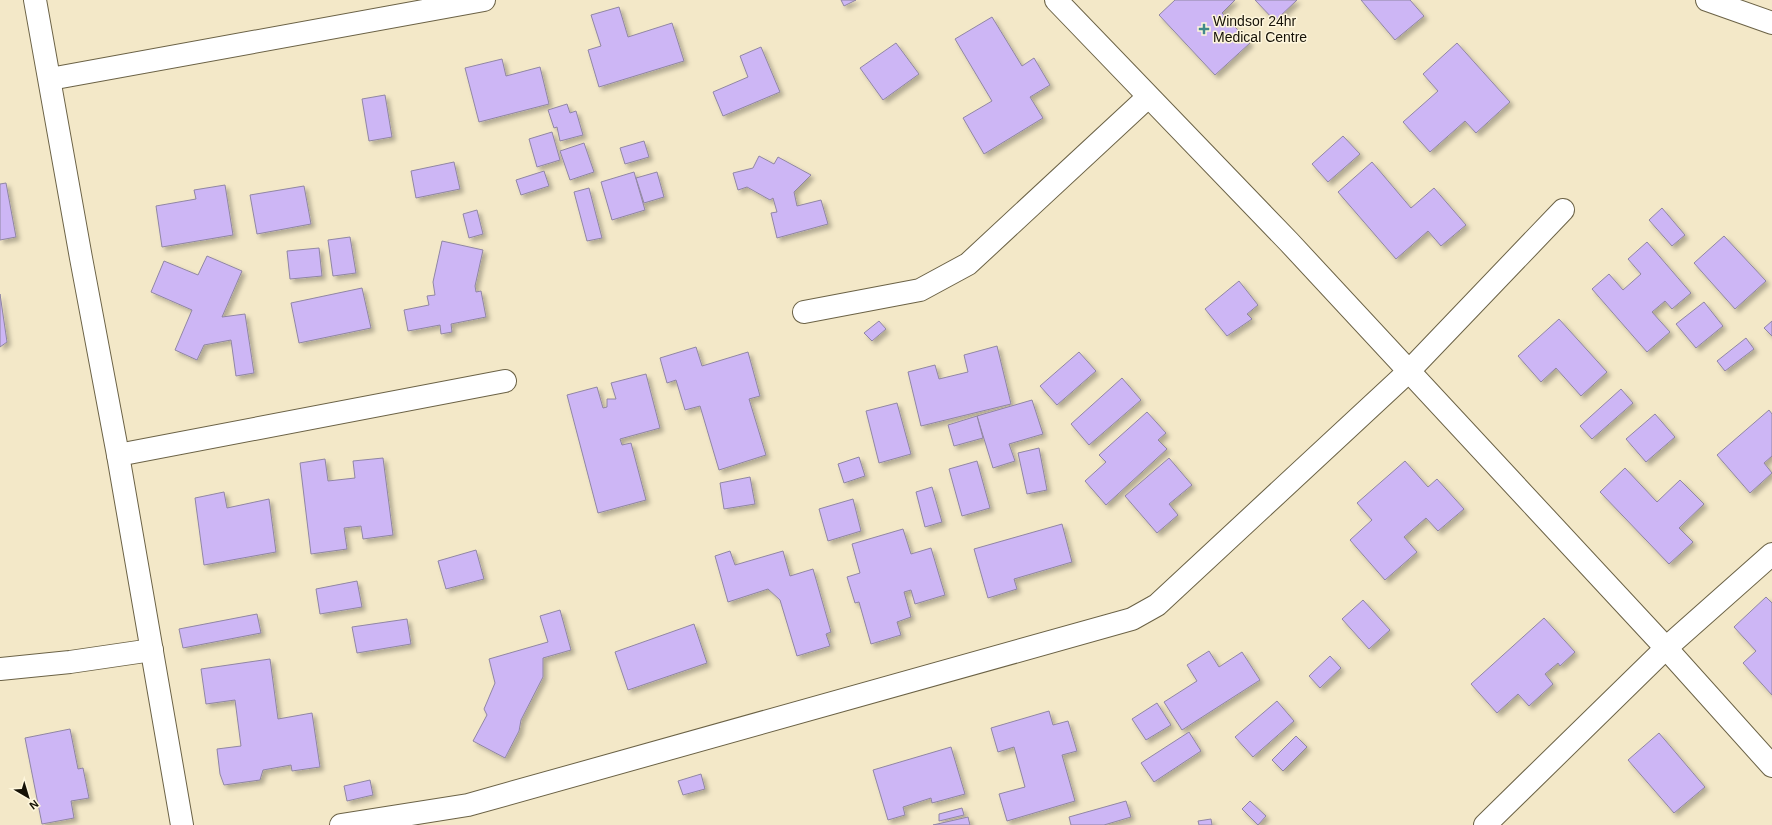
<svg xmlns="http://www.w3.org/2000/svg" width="1772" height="825" font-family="Helvetica,sans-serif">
<defs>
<filter id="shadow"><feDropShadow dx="3.5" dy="3.5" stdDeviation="2" flood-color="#0004"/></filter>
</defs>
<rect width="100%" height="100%" fill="#f3e8c8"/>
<!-- building -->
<g fill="#cdb6f5" stroke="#9086a3" filter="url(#shadow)">
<polygon points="841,0 856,0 844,6"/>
<polygon points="1175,0 1235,0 1222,13 1250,43 1215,75 1159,15"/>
<polygon points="1255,0 1297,0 1275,21"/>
<polygon points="1361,0 1410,0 1424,16 1395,40"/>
<polygon points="619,7 628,37 672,23 684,61 599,87 588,50 601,46 591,15"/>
<polygon points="992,17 1022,66 1034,58 1050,85 1030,97 1043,118 984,154 963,118 992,101 955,39"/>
<polygon points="896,43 919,74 883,100 860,68"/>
<polygon points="1457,43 1510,102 1476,133 1465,121 1430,152 1403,122 1438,91 1423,74"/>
<polygon points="761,47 780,92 723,116 713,92 748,77 740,56"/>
<polygon points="502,59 506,76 540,67 549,104 479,122 465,68"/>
<polygon points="385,95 392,137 369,141 362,99"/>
<polygon points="567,104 570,113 576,111 583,135 560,141 557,127 554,128 548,110"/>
<polygon points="552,132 560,160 537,167 529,139"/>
<polygon points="1343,136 1360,154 1328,182 1312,164"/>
<polygon points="644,141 649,157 625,164 620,148"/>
<polygon points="584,143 594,172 570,180 560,151"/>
<polygon points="759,156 774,164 778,157 811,175 794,192 797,206 821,200 828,224 777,238 771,213 777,212 773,198 770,200 747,187 738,190 733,173 753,168"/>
<polygon points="454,162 460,189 416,198 411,171"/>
<polygon points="1372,162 1411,208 1434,188 1466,225 1441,246 1428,231 1396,259 1338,192"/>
<polygon points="544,171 549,186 521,195 516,180"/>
<polygon points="634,172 645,210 612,220 601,182"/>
<polygon points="657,172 664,197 644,203 636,178"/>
<polygon points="6,183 16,237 0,240 0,184"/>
<polygon points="225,185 233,235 162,247 156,206 196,199 194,190"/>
<polygon points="304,186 311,224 257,234 250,195"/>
<polygon points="589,188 602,238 587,241 574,192"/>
<polygon points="1662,208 1685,235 1672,246 1649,220"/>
<polygon points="477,210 483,234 469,238 463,214"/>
<polygon points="1724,236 1766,281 1735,309 1694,263"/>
<polygon points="350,237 356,273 333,276 328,240"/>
<polygon points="442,241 483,250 475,286 476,292 481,291 486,317 451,324 452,332 441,334 440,325 408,331 404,310 429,305 427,296 435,295 433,282"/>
<polygon points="1647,242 1691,293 1672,309 1665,301 1652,312 1670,332 1647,352 1592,289 1609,274 1623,290 1641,274 1628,259"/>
<polygon points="319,248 322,276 290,279 287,251"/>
<polygon points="207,256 242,271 222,317 245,314 254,373 236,376 231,340 204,345 197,360 175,350 192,310 151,292 164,261 198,275"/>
<polygon points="1239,281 1258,305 1247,314 1252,319 1227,336 1205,309"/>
<polygon points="362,288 371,328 299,343 291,303"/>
<polygon points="0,294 7,342 0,347"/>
<polygon points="1704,302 1723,326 1696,348 1676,324"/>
<polygon points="1559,319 1607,372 1581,396 1556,368 1541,382 1518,356"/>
<polygon points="879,321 886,329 872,341 864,333"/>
<polygon points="1772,321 1772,336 1764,328"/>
<polygon points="1746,338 1754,349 1725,371 1717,361"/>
<polygon points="997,346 1011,404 921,426 908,372 935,365 939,379 968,372 964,355"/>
<polygon points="696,347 702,366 748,352 760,396 749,399 766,455 719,470 700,406 685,410 676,380 667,383 660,358"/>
<polygon points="1079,352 1096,371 1057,405 1040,386"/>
<polygon points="646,374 660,428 620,439 622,445 631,443 646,500 598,513 567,395 597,387 603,408 607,407 607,399 616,399 611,383"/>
<polygon points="1122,378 1141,400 1089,445 1071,424"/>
<polygon points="1621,389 1633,403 1592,439 1580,426"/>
<polygon points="1032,400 1043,434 1009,444 1015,461 993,468 977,416"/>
<polygon points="897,403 911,454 879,463 866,411"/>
<polygon points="1769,410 1772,414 1772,456 1764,463 1772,473 1750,493 1717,455"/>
<polygon points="1147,412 1166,433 1158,440 1167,449 1106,505 1085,481 1106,462 1099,455"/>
<polygon points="1655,414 1675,437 1646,462 1626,439"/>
<polygon points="977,416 983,438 954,446 948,425"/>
<polygon points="1039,448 1047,490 1027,494 1018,453"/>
<polygon points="859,457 865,476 844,483 838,464"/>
<polygon points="383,458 393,535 363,539 361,526 344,528 347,549 311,554 300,463 325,459 328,481 355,478 353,461"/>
<polygon points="1169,458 1192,485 1169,504 1178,515 1157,533 1125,496"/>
<polygon points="977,461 990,508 962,516 949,469"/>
<polygon points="1405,461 1428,487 1437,479 1464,509 1438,531 1426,518 1404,537 1417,552 1385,580 1350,540 1372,520 1357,503"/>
<polygon points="1625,468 1657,502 1680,480 1704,504 1679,528 1693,542 1669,564 1600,492"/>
<polygon points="750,477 755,504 724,509 720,483"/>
<polygon points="932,487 942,522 925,527 916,492"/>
<polygon points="224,492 227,508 269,499 276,552 204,565 195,498"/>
<polygon points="853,499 861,531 828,541 819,509"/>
<polygon points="1062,524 1072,562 1014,579 1017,589 988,598 974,549"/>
<polygon points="903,529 911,554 931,548 945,595 915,604 911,590 904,592 911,617 897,622 901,635 871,644 859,602 855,603 847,577 860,573 852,544"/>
<polygon points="476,550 484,579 446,589 438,561"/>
<polygon points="730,551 735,565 783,551 790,576 813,569 831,632 826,634 830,646 797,656 780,600 768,589 728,602 715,556"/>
<polygon points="357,581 362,607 320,614 316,589"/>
<polygon points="1766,597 1772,603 1772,695 1743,663 1756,651 1734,627"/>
<polygon points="1363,600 1390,630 1369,649 1342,619"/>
<polygon points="560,610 571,650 543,658 543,677 521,720 519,731 505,758 473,741 487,715 484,709 495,683 489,659 548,642 540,616"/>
<polygon points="257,614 261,633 183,648 179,629"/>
<polygon points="1544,618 1575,652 1560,666 1558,663 1545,674 1553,684 1529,706 1518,694 1497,713 1471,684"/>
<polygon points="407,619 411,644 357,653 352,627"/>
<polygon points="694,624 707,663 628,690 615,652"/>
<polygon points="1209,651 1219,667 1242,652 1260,680 1182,730 1164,702 1197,681 1187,665"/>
<polygon points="1330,656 1341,668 1320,688 1309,676"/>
<polygon points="270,659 278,719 312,713 320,767 292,771 291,765 263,770 260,780 224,785 220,774 217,749 241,746 235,700 206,704 201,669"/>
<polygon points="1277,701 1294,721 1253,757 1235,737"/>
<polygon points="1157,703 1171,725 1146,740 1132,719"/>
<polygon points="1049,711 1053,725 1068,721 1077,751 1062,755 1075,801 1007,821 999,794 1025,787 1014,747 998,752 991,728"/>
<polygon points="70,729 78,769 83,768 89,798 71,801 74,818 42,824 25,738"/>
<polygon points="1189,732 1201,751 1154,782 1141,763"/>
<polygon points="1659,733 1705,787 1674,813 1628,760"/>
<polygon points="1296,736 1307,747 1283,771 1272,760"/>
<polygon points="951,747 965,794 932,803 931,798 903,807 905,815 888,820 873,770"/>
<polygon points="701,774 705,789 683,795 678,781"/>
<polygon points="370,780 373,795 347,801 344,786"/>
<polygon points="1126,801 1131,817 1104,825 1071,825 1069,817"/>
<polygon points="1250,801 1266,816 1258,825 1242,809"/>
<polygon points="962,808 964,815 939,821 939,814"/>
<polygon points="968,817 970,825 933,825"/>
<polygon points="1211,819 1212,825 1199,825 1198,821"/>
</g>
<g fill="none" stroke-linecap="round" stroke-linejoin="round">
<defs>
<g id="minor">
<polyline points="35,0 81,258 118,455 182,825"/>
<polyline points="1056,0 1289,242 1666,648 1772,766"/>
<polyline points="1707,0 1772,23"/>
<polyline points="50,79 484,0"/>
<polyline points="804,312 920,290 968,264 1148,97"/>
<polyline points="118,455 505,381"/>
<polyline points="0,669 70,662 152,650"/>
<polyline points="341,825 468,805 1132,619 1157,605 1408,372 1563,210"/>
<polyline points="1485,825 1666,648 1772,554"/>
</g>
</defs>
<!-- minor casing -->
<use href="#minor" stroke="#6b6246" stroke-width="24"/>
<!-- minor -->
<use href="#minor" stroke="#fff" stroke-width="22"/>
</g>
<!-- markers -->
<path fill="#418989" stroke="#fef6dc" stroke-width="1.5" d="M1202 23h4v4h4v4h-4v4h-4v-4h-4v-4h4z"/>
<g text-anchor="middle" stroke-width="3" stroke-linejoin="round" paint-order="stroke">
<!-- poi labels -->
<g font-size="14" fill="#161207" stroke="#fef6dc" text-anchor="start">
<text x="1213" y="26">Windsor 24hr<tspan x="1213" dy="16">Medical Centre</tspan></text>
</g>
</g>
<!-- north arrow -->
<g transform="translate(28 797) rotate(142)" stroke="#fef6dc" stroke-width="3" paint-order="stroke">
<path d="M0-3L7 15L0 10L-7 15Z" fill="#161207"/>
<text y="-6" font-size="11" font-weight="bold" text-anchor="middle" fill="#161207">N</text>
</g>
</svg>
